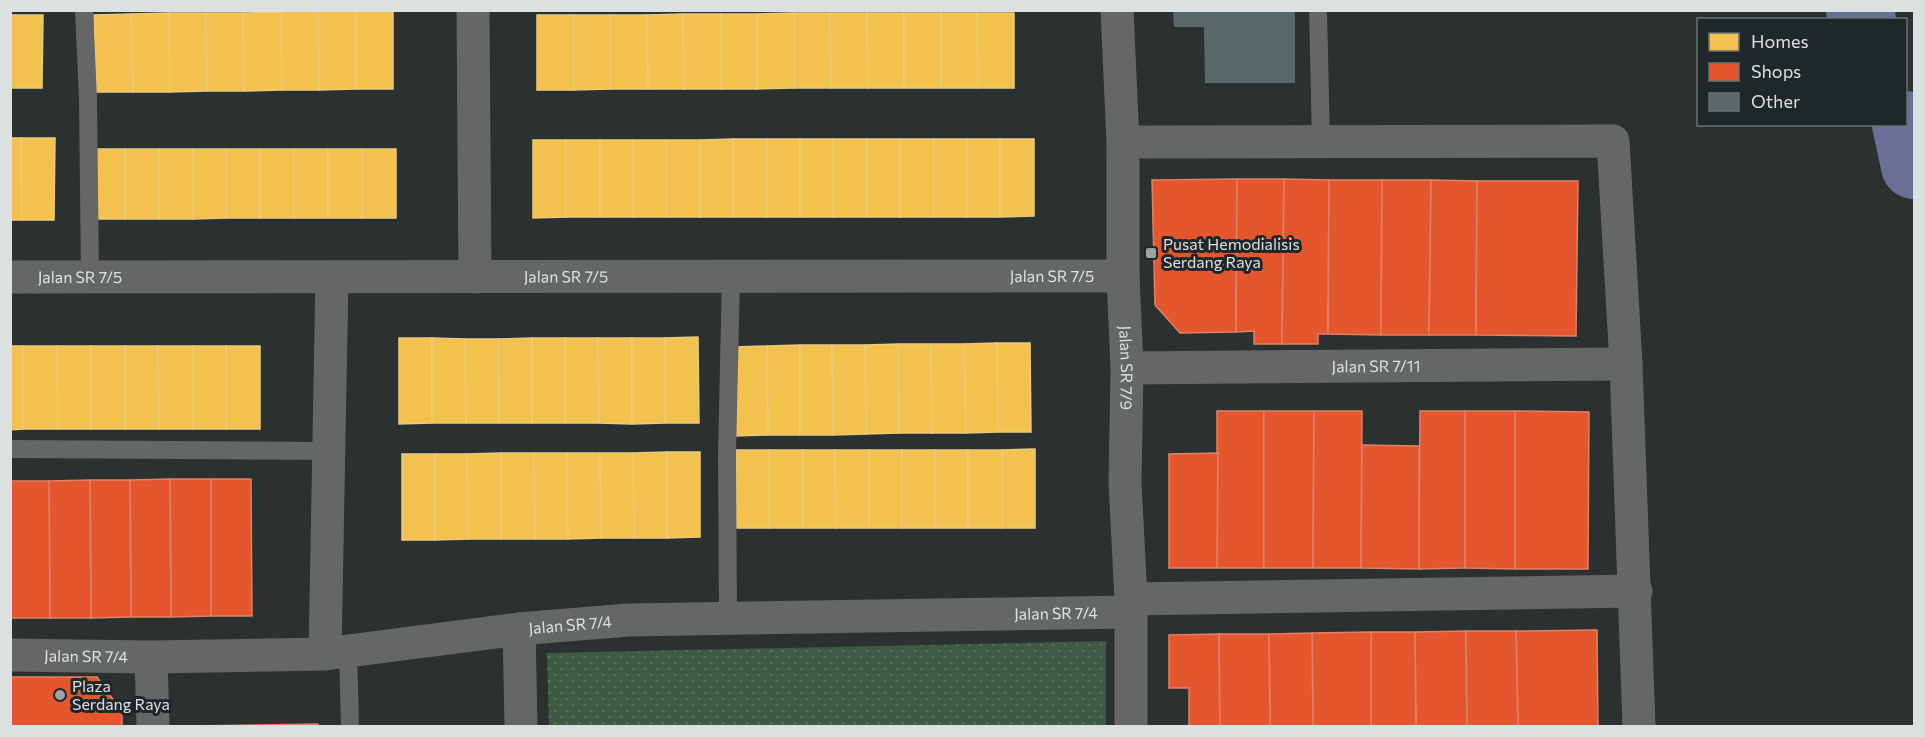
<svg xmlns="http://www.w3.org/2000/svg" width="1925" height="737" font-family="Commissioner,sans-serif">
<defs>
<pattern id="park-dots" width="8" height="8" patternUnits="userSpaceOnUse" patternTransform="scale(1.5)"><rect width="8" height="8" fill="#3f5a44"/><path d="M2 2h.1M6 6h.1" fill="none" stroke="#5a715f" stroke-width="1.8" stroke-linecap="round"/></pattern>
</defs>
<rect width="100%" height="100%" fill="#2b3031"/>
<!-- park -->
<polygon fill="url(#park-dots)" points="1106,641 1106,726 549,726 547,653"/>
<!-- homes -->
<g fill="#f2c14e" stroke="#ebca7a" stroke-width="1.5">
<rect x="356" y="11" width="37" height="78"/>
<polygon points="356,11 356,89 319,90 318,12"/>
<polygon points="281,12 282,90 244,91 243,13"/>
<polygon points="281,12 318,12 319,90 282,90"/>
<polygon points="169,13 170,92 133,92 131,14"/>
<polygon points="169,13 206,13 207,91 170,92"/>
<polygon points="206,13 243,13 244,91 207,91"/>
<polygon points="794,13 794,88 757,89 757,14"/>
<polygon points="794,13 830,13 831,88 794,88"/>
<polygon points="830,13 867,13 868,88 831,88"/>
<polygon points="867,13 904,13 904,88 868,88"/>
<rect x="904" y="13" width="37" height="75"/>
<polygon points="941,13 977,13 978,88 941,88"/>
<polygon points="977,13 1014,13 1014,88 978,88"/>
<polygon points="131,14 133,92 96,92 94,15"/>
<polygon points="683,14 684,89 648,89 647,15"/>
<polygon points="683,14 721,14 721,89 684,89"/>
<rect x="721" y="14" width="36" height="75"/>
<polygon points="10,15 43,15 42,88 10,88"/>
<rect x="537" y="15" width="37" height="75"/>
<polygon points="574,15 610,15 610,89 574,90"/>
<polygon points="610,15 647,15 648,89 610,89"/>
<polygon points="10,138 21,138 22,220 10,220"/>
<polygon points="21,138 55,138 54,220 22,220"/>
<rect x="733" y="139" width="34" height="78"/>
<polygon points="733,139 733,217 700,217 700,140"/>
<rect x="767" y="139" width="33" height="78"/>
<rect x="800" y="139" width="33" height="78"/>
<rect x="833" y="139" width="34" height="78"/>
<rect x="867" y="139" width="33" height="78"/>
<rect x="900" y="139" width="34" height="78"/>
<rect x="934" y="139" width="33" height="78"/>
<rect x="967" y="139" width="33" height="78"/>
<polygon points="1000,139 1034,139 1034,216 1000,217"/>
<polygon points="533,140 566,140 566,217 533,218"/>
<rect x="566" y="140" width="34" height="77"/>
<rect x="600" y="140" width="33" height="77"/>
<rect x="633" y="140" width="33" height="77"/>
<rect x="666" y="140" width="34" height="77"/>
<rect x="92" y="149" width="33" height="70"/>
<rect x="125" y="149" width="34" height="70"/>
<rect x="159" y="149" width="34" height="70"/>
<polygon points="193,149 226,149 226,218 193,219"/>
<rect x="226" y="149" width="34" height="69"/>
<rect x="260" y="149" width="34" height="69"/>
<rect x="294" y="149" width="34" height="69"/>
<rect x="328" y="149" width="34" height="69"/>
<rect x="362" y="149" width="34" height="69"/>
<polygon points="698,337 699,423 665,423 665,338"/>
<polygon points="399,338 432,338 432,423 399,424"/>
<polygon points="432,338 465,339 466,423 432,423"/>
<polygon points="532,338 532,423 499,423 498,339"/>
<rect x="532" y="338" width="33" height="85"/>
<polygon points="565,338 598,338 599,423 565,423"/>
<polygon points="598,338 632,338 632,424 599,423"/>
<polygon points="632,338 665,338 665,423 632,424"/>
<polygon points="465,339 498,339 499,423 466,423"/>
<polygon points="997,343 1030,343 1031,432 998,432"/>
<polygon points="997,343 998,432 966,433 964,344"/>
<polygon points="898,344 899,433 866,434 865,345"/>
<polygon points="898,344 931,344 932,433 899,433"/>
<polygon points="931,344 964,344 966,433 932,433"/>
<polygon points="800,345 800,435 768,435 767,346"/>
<polygon points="800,345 832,345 833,435 800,435"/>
<polygon points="832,345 865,345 866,434 833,435"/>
<polygon points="10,346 23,346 23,429 10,430"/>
<polygon points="23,346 57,346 58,429 23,429"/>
<polygon points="57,346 91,346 91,429 58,429"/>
<rect x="91" y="346" width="34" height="83"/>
<polygon points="125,346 158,346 159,429 125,429"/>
<polygon points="158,346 193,346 193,429 159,429"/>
<rect x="193" y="346" width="33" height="83"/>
<rect x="226" y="346" width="34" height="83"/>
<polygon points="767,346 768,435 735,436 734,347"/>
<polygon points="1035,449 1035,528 1002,528 1002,450"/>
<rect x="736" y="450" width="33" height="78"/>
<rect x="769" y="450" width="34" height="78"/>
<polygon points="803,450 835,450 836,528 803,528"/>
<polygon points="835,450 869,450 869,528 836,528"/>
<rect x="869" y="450" width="33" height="78"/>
<polygon points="902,450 935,450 936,528 902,528"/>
<polygon points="935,450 968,450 968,528 936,528"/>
<rect x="968" y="450" width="34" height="78"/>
<polygon points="667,452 700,452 700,537 667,538"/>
<polygon points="667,452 667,538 634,538 633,453"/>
<polygon points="501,453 534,453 535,539 501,539"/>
<polygon points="501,453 501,539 468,539 467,454"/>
<polygon points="534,453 567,453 568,539 535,539"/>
<polygon points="567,453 600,453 601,538 568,539"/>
<polygon points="600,453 633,453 634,538 601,538"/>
<rect x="402" y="454" width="33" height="86"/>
<polygon points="435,454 467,454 468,539 435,540"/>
</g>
<!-- shops -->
<g fill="#e4572e" stroke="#e18064" stroke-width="1.5">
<polygon points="1237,179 1236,332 1180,333 1155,305 1152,180"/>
<polygon points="1237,179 1284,179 1282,344 1254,344 1254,331 1236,332"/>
<polygon points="1284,179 1329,180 1328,334 1318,334 1318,344 1282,344"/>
<polygon points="1329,180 1382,180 1381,335 1328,334"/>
<polygon points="1382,180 1431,180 1429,335 1381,335"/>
<polygon points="1431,180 1477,181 1476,335 1429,335"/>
<polygon points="1477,181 1578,181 1576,336 1476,335"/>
<rect x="1217" y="411" width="47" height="157"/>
<polygon points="1264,411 1314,411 1313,568 1264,568"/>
<polygon points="1314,411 1362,411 1361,568 1313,568"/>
<polygon points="1420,411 1465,411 1465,568 1419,569"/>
<polygon points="1465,411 1515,411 1515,569 1465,568"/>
<polygon points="1515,411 1589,412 1588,569 1515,569"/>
<polygon points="1362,445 1419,446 1419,569 1361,568"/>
<polygon points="1218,453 1217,568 1169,568 1169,454"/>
<polygon points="170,479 211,479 211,616 171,617"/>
<polygon points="170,479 171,617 131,617 130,480"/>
<polygon points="211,479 251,479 252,616 211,616"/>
<polygon points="90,480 130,480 131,617 91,618"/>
<polygon points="90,480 91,618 50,618 49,481"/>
<polygon points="10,481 49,481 50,618 10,618"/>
<polygon points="1597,630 1598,726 1518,726 1516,631"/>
<polygon points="1466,631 1467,726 1416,726 1415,632"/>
<polygon points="1466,631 1516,631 1518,726 1467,726"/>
<polygon points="1371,632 1415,632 1416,726 1371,726"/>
<polygon points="1371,632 1371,726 1313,726 1312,633"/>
<polygon points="1312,633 1313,726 1270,726 1269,634"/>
<polygon points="1219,634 1220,726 1189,726 1189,688 1169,688 1169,635"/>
<polygon points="1219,634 1269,634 1270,726 1220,726"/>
<polygon points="10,677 97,677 122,712 122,726 10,726"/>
<polygon points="318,724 318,726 188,726"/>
</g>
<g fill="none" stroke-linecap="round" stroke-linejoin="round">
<!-- river -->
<g stroke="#6a6f96" stroke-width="66">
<polyline points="1859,10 1863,20"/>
<polyline points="1905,124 1914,166"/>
</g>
</g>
<!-- building -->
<polygon fill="#5a6967" points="1173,10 1295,10 1295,83 1205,83 1204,27 1174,27"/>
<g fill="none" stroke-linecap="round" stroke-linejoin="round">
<!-- service -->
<g stroke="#646667" stroke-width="18">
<polyline points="84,10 88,99 90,277"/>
<polyline points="1318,10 1321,142"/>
<polyline points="10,449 328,451"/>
<polyline points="728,618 727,455 731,276"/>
<polyline points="348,651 350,726"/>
</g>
<!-- minor -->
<g stroke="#646667" stroke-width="33">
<polyline points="473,10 475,277"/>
<path id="s1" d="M1117 10 1123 142V276L1127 368 1125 483 1131 599V726"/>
<polyline points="1123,142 1613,141 1626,364 1639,726"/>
<path id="s2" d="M10 277 1123 276"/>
<path id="s3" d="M1127 368 1626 364"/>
<polyline points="1131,599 1636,591"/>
<polyline points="519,629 521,726"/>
<polyline points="325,654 332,277"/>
<path id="s4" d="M10 655 151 657 325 654 519 629 628 620 1131 612"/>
<polyline points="151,657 153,726"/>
</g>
</g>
<!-- markers -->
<g fill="#9da2a3" stroke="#1f2729" stroke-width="2">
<rect x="1145" y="247" width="12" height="12" rx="3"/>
<circle cx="60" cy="695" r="6"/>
</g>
<g text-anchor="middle" stroke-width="6" stroke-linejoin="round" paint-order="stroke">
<!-- poi labels -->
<g font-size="16" fill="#dbe0e1" stroke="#1f2729" text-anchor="start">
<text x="1163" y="250">Pusat Hemodialisis<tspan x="1163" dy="18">Serdang Raya</tspan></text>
<text x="72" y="692">Plaza<tspan x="72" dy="18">Serdang Raya</tspan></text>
</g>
<!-- street labels -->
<g font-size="16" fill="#dbe0e1" stroke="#1f2729">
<text dy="6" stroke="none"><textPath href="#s2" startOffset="1042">Jalan SR 7/5</textPath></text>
<text dy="6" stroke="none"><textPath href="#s2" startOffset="70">Jalan SR 7/5</textPath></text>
<text dy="6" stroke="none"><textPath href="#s2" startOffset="556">Jalan SR 7/5</textPath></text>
<text dy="6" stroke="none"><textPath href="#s3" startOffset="249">Jalan SR 7/11</textPath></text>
<text dy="6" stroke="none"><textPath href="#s1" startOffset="358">Jalan SR 7/9</textPath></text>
<text dy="6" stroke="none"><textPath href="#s4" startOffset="1048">Jalan SR 7/4</textPath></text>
<text dy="6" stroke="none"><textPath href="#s4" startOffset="562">Jalan SR 7/4</textPath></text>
<text dy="6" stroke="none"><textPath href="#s4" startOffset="76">Jalan SR 7/4</textPath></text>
</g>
</g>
<!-- border -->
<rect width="1925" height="737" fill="none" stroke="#dbe0e1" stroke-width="24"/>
<!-- legend -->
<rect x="1697" y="18" width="210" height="108" fill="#1f2729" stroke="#6a7173" stroke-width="1.5"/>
<rect x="1709" y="33" width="30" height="18" fill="#f2c14e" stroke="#6a7173" stroke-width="1.5"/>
<text x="1751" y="48" font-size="18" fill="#dbe0e1">Homes</text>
<rect x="1709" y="63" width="30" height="18" fill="#e4572e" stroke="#6a7173" stroke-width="1.5"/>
<text x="1751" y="78" font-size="18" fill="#dbe0e1">Shops</text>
<rect x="1709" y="93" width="30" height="18" fill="#5a6967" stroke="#6a7173" stroke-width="1.5"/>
<text x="1751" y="108" font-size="18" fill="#dbe0e1">Other</text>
</svg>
